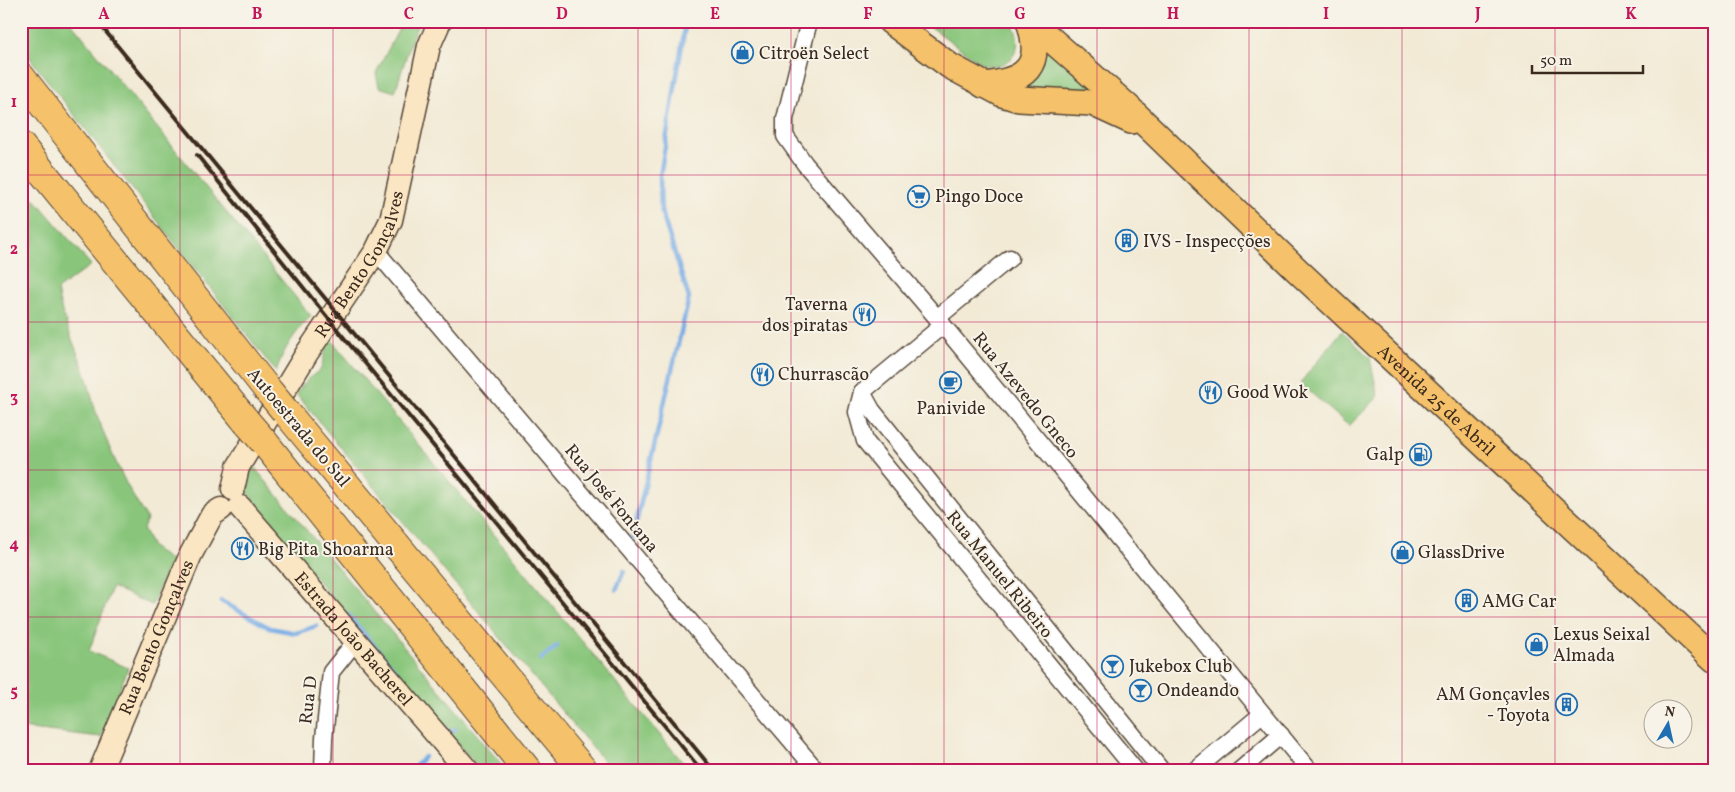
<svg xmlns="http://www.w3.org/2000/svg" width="1735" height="792" font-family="Vollkorn,serif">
<rect width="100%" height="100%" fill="#f7f3e8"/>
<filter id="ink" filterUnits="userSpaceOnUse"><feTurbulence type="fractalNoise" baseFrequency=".02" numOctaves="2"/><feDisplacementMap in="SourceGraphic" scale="10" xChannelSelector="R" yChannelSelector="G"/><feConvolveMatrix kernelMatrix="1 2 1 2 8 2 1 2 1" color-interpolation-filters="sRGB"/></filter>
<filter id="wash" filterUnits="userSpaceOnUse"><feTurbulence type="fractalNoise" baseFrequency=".0096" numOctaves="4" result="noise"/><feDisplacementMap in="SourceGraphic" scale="20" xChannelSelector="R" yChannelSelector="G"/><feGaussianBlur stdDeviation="1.12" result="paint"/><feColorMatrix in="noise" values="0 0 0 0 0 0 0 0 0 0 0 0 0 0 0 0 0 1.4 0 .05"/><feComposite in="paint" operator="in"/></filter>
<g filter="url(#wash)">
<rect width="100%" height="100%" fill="#f2ead5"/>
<!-- green -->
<g fill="#89c67c" stroke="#62784d">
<path d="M21 21H70L311 316C296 331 282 351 276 372L21 47Z"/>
<polygon points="403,21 420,21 413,35 395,92 379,87 376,73"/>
<path d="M923 21H1010C1029 46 1010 74 980 63Z"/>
<polygon points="1042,41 1106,99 1019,94"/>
<path d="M21 183 91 265 57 290C62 319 74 343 84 370 90 386 92 402 98 418 111 454 126 487 147 519L143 529 152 547 171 561 152 605 112 587 89 651 128 668 101 737 21 728Z"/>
<polygon points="1342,331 1370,358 1378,397 1349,426 1300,383"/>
<polygon points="329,337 690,771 612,771 296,394 308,379 321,369"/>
<polygon points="249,461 507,771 482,771 371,647 243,487"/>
</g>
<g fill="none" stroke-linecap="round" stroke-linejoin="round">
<!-- stream -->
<g stroke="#79ade6" stroke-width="4.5">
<polyline points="632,540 689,298 661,210 660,176 686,21"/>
<polyline points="616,590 624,571"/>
<polyline points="221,601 270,628 296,633 316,626"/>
<polyline points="342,615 347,614 449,733 455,729"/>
<polyline points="541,659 557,646"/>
<polyline points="411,771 424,757"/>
</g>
</g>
</g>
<g filter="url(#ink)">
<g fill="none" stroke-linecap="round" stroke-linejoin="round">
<defs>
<g id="street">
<polyline points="809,21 785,119 785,136 805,164 937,318 1310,771"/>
<polyline points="376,251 817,771"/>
<polyline points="937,318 1010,258"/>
<polyline points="862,392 872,410 1162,771"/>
<polyline points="862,392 857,412 865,441 1136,771"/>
<polyline points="862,392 943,325"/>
<polyline points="323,771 324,738 331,672 355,642"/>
<polyline points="1194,771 1262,714"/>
<polyline points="1239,771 1281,735"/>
</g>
<g id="secondary">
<path id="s1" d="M233 489 238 467 307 353 376 251 391 220 429 46 440 21"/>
<path id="s2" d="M240 507 468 771"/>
<path id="s3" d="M100 771 191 554 212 515 221 509"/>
</g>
<g id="primary">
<polyline points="890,21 950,66 1002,94 1019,99 1092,103 1131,121"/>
<path id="s4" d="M1030 21 1128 107 1298 271 1714 659"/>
<path d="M983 85C1026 81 1044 67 1029 21"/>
</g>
<g id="highway">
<polyline points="21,77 267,389"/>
<polyline points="21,146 246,421"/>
<polyline points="285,411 584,771"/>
<polyline points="264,442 528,771"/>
</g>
</defs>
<!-- street casing -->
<use href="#street" stroke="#564739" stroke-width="19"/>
<!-- secondary casing -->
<use href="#secondary" stroke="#564739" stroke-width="25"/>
<!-- primary casing -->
<use href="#primary" stroke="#564739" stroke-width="28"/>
<!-- highway casing -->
<use href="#highway" stroke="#564739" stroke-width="30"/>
<!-- street -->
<use href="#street" stroke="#fff" stroke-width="16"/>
<!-- secondary -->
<use href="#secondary" stroke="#fbe6c4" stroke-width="22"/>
<!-- primary -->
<use href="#primary" stroke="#f5c16b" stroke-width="25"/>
<!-- highway -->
<use href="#highway" stroke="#f5c16b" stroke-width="28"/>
<!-- rail -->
<g stroke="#3b2a1e" stroke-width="4">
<polyline points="97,21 714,771"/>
<polyline points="197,155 336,328 702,771"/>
</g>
<defs>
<g id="highway-bridge">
<polyline points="267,389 285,411"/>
<polyline points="246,421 264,442"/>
</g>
</defs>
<!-- highway-bridge casing -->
<use href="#highway-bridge" stroke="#564739" stroke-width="30" stroke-linecap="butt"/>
<!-- highway-bridge -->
<use href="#highway-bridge" stroke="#f5c16b" stroke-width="28"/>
</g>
</g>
<!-- grid -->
<path fill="none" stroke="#c2185b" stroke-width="1" stroke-opacity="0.55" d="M180 21V771M333 21V771M486 21V771M638 21V771M791 21V771M944 21V771M1097 21V771M1249 21V771M1402 21V771M1555 21V771M21 175H1714M21 322H1714M21 470H1714M21 617H1714"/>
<!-- icons -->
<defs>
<symbol id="shop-ring" viewBox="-11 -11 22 22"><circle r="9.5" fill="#f7f3e8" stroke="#1f6fb2" stroke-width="1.5"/><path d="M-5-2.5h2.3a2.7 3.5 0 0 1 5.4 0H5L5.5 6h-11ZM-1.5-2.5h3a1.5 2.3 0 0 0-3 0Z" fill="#1f6fb2"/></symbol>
<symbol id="supermarket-ring" viewBox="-11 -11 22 22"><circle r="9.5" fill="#f7f3e8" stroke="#1f6fb2" stroke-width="1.5"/><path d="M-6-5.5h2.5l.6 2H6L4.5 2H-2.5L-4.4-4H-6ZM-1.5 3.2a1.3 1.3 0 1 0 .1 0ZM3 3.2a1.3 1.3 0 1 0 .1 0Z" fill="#1f6fb2"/></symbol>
<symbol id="building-ring" viewBox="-11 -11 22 22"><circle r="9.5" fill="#f7f3e8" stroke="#1f6fb2" stroke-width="1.5"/><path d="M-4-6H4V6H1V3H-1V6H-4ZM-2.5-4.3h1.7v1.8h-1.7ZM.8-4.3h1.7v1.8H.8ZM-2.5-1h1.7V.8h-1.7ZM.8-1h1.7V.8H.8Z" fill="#1f6fb2"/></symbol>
<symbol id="restaurant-ring" viewBox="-11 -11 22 22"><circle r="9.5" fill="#f7f3e8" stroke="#1f6fb2" stroke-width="1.5"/><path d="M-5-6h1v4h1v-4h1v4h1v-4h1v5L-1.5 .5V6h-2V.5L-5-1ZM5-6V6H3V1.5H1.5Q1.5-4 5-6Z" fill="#1f6fb2"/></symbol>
<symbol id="cafe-ring" viewBox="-11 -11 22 22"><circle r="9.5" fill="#f7f3e8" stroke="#1f6fb2" stroke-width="1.5"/><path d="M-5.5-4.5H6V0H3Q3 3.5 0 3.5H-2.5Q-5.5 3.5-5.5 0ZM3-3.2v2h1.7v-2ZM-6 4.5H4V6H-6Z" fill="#1f6fb2"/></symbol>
<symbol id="fuel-ring" viewBox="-11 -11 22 22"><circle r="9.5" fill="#f7f3e8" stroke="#1f6fb2" stroke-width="1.5"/><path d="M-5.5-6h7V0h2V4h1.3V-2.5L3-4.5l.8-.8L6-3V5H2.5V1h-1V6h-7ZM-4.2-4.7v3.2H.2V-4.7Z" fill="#1f6fb2"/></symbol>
<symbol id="bar-ring" viewBox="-11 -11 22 22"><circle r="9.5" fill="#f7f3e8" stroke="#1f6fb2" stroke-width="1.5"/><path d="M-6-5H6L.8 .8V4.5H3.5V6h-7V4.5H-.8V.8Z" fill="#1f6fb2"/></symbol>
</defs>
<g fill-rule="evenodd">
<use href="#shop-ring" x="730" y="40" width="25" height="25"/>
<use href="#supermarket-ring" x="906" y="184" width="25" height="25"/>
<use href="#building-ring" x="1114" y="228" width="25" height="25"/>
<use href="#restaurant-ring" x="852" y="302" width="25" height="25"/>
<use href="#restaurant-ring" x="750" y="362" width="25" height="25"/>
<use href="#cafe-ring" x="938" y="370" width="25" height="25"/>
<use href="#restaurant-ring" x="1198" y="380" width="25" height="25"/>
<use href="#fuel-ring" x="1408" y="442" width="25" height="25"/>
<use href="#restaurant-ring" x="230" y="536" width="25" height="25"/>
<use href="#shop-ring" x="1390" y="540" width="25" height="25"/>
<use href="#building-ring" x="1454" y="588" width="25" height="25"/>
<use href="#shop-ring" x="1524" y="632" width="25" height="25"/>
<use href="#bar-ring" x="1100" y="654" width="25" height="25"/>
<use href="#bar-ring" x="1128" y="678" width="25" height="25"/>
<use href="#building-ring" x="1554" y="692" width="25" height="25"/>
</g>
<g text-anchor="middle" stroke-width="4" stroke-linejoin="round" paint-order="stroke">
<!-- poi labels -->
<g font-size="18" fill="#3b2a1e" stroke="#f7f3e8" text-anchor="start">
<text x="759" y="59">Citroën Select</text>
<text x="935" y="202">Pingo Doce</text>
<text x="1143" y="247">IVS - Inspecções</text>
<text x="848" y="310" text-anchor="end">Taverna<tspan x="848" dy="21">dos piratas</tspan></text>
<text x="778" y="380">Churrascão</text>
<text x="1227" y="398">Good Wok</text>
<text x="951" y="414" text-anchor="middle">Panivide</text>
<text x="1404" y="460" text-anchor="end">Galp</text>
<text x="258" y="555">Big Pita Shoarma</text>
<text x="1418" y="558">GlassDrive</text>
<text x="1482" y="607">AMG Car</text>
<text x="1553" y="640">Lexus Seixal<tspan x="1553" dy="21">Almada</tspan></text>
<text x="1129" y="672">Jukebox Club</text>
<text x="1157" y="696">Ondeando</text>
<text x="1550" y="700" text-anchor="end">AM Gonçavles<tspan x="1550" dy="21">- Toyota</tspan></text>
</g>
<!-- street labels -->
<g font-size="18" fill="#3b2a1e" stroke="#f7f3e8">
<text dy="6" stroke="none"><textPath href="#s1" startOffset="260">Rua Bento Gonçalves</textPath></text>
<text transform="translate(1026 395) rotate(51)" y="6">Rua Azevedo Gneco</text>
<text dy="6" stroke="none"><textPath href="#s4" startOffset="556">Avenida 25 de Abril</textPath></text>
<text transform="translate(299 427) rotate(50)" y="6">Autoestrada do Sul</text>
<text transform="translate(612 498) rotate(50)" y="6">Rua José Fontana</text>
<text transform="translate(1000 574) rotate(51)" y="6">Rua Manuel Ribeiro</text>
<text dy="6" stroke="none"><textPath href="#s3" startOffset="145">Rua Bento Gonçalves</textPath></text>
<text dy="6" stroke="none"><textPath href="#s2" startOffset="174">Estrada João Bacherel</textPath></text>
<text transform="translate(308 700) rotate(-83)" y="6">Rua D</text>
</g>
</g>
<!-- margin -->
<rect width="1735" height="792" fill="none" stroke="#f7f3e8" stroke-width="55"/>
<!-- north arrow -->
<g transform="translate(1668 724) rotate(9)"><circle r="24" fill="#f7f3e8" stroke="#aca397"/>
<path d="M0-4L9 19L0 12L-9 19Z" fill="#1f6fb2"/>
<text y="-8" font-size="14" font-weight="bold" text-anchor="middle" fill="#3b2a1e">N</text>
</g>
<!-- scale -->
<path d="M1532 65v8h111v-8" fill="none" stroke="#3b2a1e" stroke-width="2.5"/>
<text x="1540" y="65" font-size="15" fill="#3b2a1e" stroke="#f7f3e8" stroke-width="4" paint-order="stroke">50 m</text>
<rect x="28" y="28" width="1680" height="736" fill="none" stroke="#c2185b" stroke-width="2"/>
<g font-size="16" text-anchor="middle" font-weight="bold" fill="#c2185b">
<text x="104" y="19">A</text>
<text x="257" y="19">B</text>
<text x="409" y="19">C</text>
<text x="562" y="19">D</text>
<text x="715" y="19">E</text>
<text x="868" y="19">F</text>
<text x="1020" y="19">G</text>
<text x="1173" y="19">H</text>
<text x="1326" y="19">I</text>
<text x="1478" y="19">J</text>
<text x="1631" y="19">K</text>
<text x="14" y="107">1</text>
<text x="14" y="254">2</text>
<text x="14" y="402">3</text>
<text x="14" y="549">4</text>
<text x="14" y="696">5</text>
</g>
</svg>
